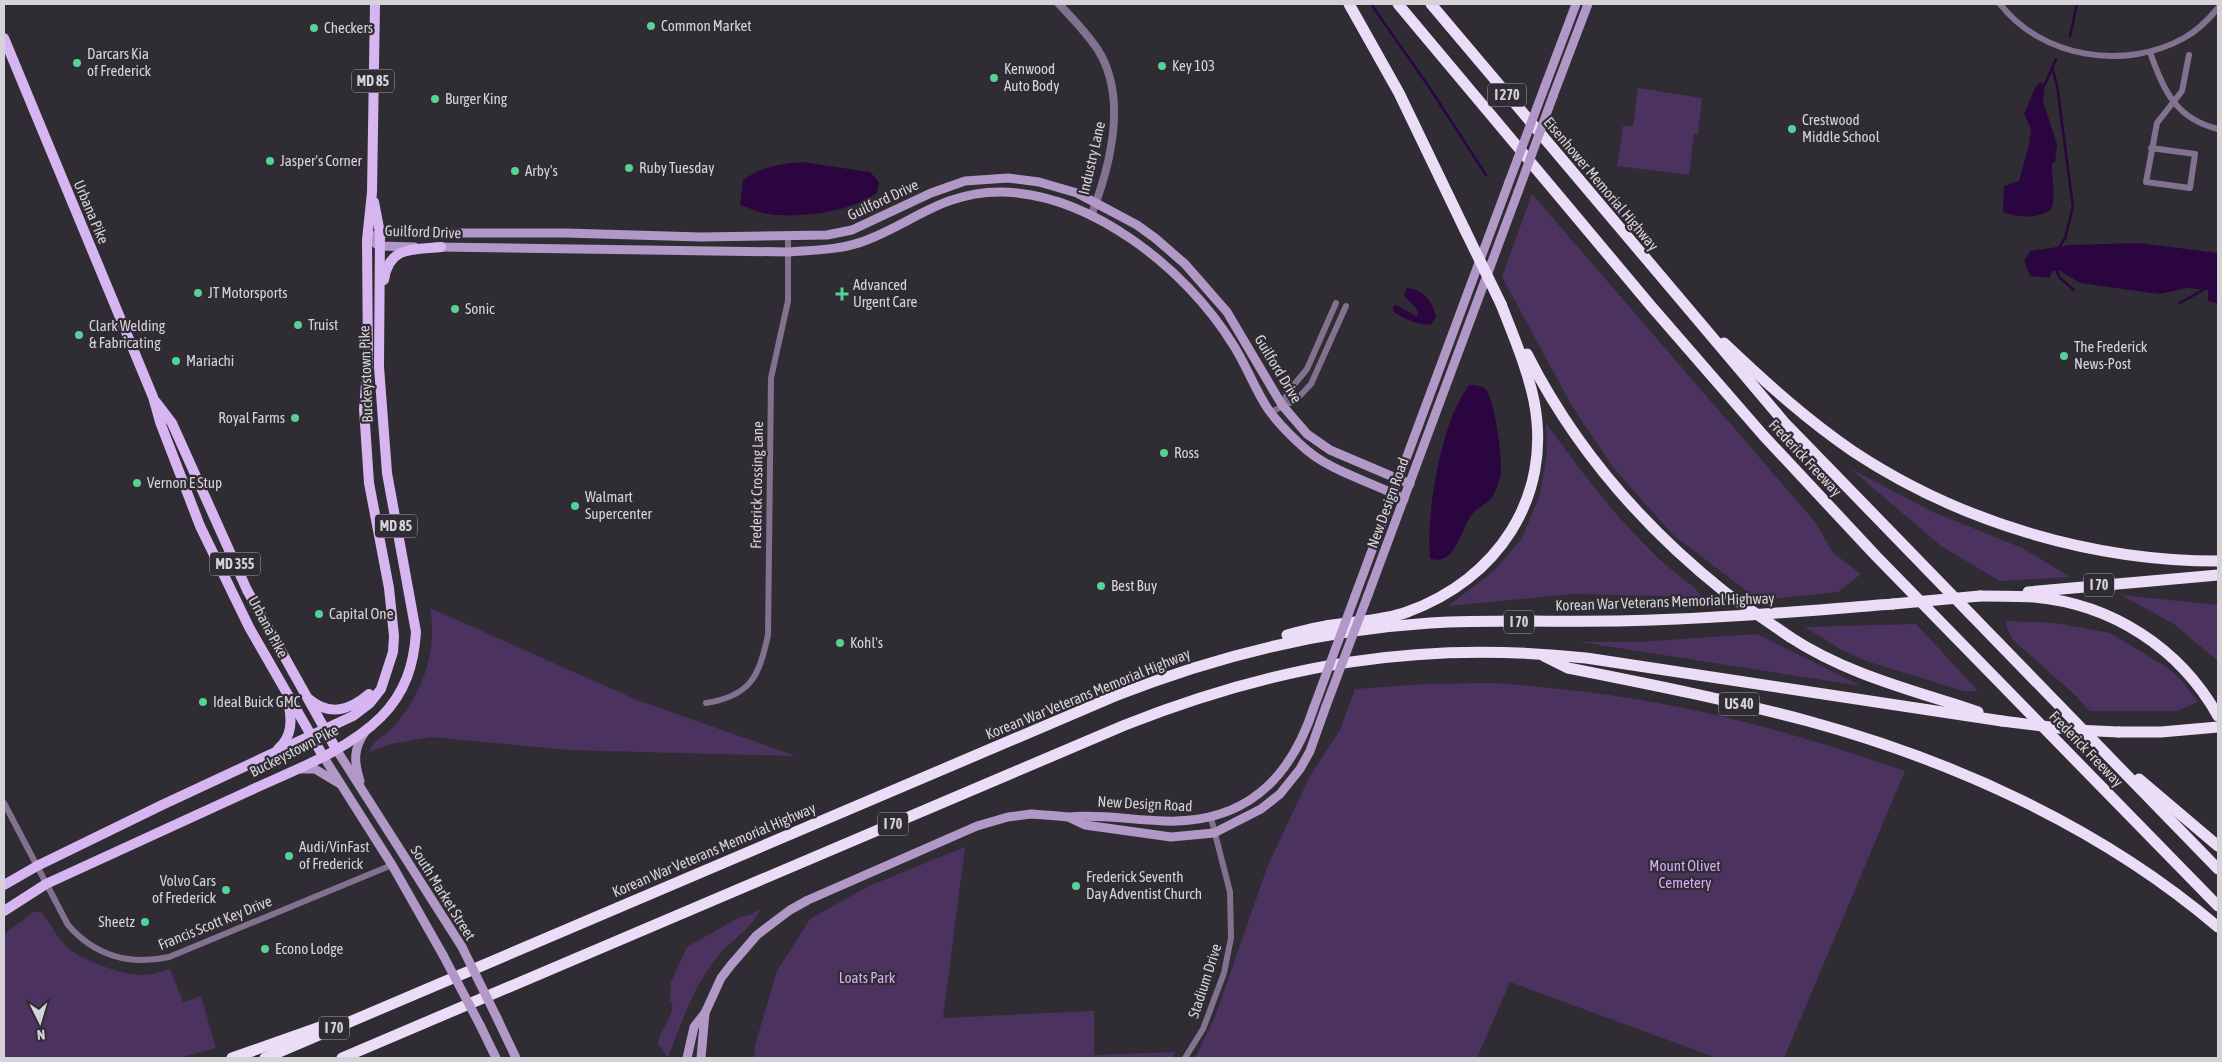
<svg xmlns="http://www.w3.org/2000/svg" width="2222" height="1062" font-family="'Asap Condensed',sans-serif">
<rect width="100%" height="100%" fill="#302c34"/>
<!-- green -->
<g fill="#4c325f">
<polygon points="1638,88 1702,98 1698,134 1694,134 1689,175 1617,166 1623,126 1633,126"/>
<polygon points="1532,194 1816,523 1833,553 1861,574 1838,592 1771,599 1756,598 1673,535 1613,467 1572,406 1502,277"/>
<path d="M1546 423C1579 469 1613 514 1654 554 1669 570 1688 580 1703 597L1572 594 1448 606 1495 570 1522 538 1540 494 1547 453Z"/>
<polygon points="1851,469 1933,512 2022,548 2070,577 2000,581 1941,546"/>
<polygon points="2121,595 2218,605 2218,661 2174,624"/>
<path d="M430 608 637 700 796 756 568 750 431 737 391 744 369 752C373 740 385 736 393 727 422 695 438 651 430 608Z"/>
<polygon points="2006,621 2055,623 2110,633 2168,668 2182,681 2198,702 2177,711 2090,711 2074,694 2012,639 2006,625"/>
<polygon points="1916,624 1978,691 1964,691 1866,661 1840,649 1805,627"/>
<polygon points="1757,634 1861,686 1580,642 1638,642"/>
<path d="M1493 683C1580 689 1668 701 1752 724 1804 737 1854 754 1905 771L1784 1058H1717L1510 982 1477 1058H1195L1215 1017 1268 865 1310 776 1340 730 1355 689 1426 684Z"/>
<polygon points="965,847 943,1018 1094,1011 1094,1055 1177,1052 1171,1058 754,1058 755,1045 777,971 810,919 869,886"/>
<path d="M761 908C752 929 731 940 717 957 694 986 681 1023 668 1058L658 1044C660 1029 674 1018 672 1002L670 1001 671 982 687 947 740 917 750 915Z"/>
<path d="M34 912H41C51 923 56 937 67 947 80 960 125 976 143 975 152 975 162 971 170 969L183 1002 201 996 216 1048 179 1058H4V934Z"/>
</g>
<!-- water -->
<g fill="#2b0540">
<path d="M2039 83 2045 84 2043 101 2057 145 2055 163H2052C2051 180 2057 195 2051 210 2035 219 2020 218 2003 212L2004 186 2019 181 2029 145 2031 129 2024 114 2034 90Z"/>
<path d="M802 162 870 172 879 182 877 193C854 211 798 219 769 214 759 213 749 208 740 205L743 180C762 167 779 164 802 162Z"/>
<polygon points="2139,243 2218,253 2218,303 2208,301 2208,290 2187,288 2159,294 2080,283 2059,270 2052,271 2049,278 2030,276 2024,261 2030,251 2071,245"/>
<path d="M1407 288C1424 290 1432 300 1436 317L1432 324C1421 327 1401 318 1393 311V307L1396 305 1416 316 1418 314C1419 307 1407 302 1404 294Z"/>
<path d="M1469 385C1476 385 1483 386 1487 391 1495 404 1504 463 1500 478 1498 483 1496 491 1493 496 1487 504 1476 508 1470 517 1461 531 1453 569 1430 558 1426 512 1441 422 1469 385Z"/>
</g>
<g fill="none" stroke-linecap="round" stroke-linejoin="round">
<!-- stream -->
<g stroke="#2b0540" stroke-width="2.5">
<polyline points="1371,4 1429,87 1486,175"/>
<polyline points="2070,36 2077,4"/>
<polyline points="2052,67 2057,85 2073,207 2065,238 2058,249"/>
<polyline points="2045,84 2056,59"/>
<polyline points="2056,269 2060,278 2074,290"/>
<polyline points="2180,303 2203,290"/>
</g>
<!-- minor -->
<g stroke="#82728f" stroke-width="6">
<path d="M2000 4C2042 58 2125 71 2184 38 2197 31 2209 19 2218 8"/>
<path d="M2150 52C2163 90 2176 119 2218 129"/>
<polyline points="2151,148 2195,154 2190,188 2146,182 2157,123 2182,91 2189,55"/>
<polyline points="1282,405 1288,392 1307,369 1336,303"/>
<polyline points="1271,412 1296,400 1311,384 1346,306"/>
<path d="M706 703C751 696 759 676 768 635L771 378 788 301V236"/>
<path d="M4 803 68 925C94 955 129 966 169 957L392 865"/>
<polyline points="1185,1058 1203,1029 1224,973 1231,938 1230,892 1211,818"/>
</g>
<!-- tertiary -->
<path stroke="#82728f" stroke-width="8" d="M1059 4C1073 19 1087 33 1098 50 1128 98 1110 167 1091 216"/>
<!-- secondary -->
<g stroke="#b198c6" stroke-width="9">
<polyline points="1545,86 1576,4"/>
<polyline points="1553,96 1588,4"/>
<polyline points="367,240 380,233 566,233 701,237 827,235 852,230 931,193 965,181 1008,178 1039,182 1077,193 1137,225 1155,238 1185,264 1227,312 1282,405 1307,434 1330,450 1410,484"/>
<polyline points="376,244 380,246 415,247"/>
<path d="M435 247 789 252C815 250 842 250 867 240 915 221 944 192 1000 192 1091 193 1186 269 1232 343 1246 364 1254 388 1268 409 1277 422 1289 434 1301 445 1329 472 1371 481 1404 499"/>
<polyline points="1368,595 1518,192"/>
<polyline points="1355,596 1509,182"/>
<polyline points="336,749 462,947"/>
<polyline points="323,756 392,865 443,955"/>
<polyline points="300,769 315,769 340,784"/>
<path d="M360 781C354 762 353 749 365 732"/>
<path d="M1069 817C1100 814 1132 820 1164 821 1244 824 1290 781 1314 707"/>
<polyline points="497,1018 516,1058"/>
<polyline points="480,1025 496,1058"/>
<polyline points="687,1058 694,1027 705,1013 721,978 731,965 757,935 790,910 808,900 977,826 1008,817 1031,814 1058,816 1068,817 1085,825 1171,837 1214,833 1261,809 1280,794 1300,769 1310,751 1326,706"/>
<polyline points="701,1058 705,1013"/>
</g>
<!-- primary -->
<g stroke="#d6b5f0" stroke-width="10">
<polyline points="4,38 153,397 160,422 200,526 249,627 323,756"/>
<path d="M384 280C389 246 412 250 441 247"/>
<polyline points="156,402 172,423 247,590 336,749"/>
<path d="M309 699C330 717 350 710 369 694"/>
<path d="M278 749C293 736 292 719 288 701"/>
<polyline points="4,885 37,866 162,805 353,716 370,703 381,689 393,652 394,636 389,588 369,483 364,409 368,360 367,240 372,192 375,4"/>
<path d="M4 911 46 884C114 853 181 822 249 791 292 771 347 751 381 717 405 693 414 665 416 632L387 473 379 367 380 233 374 202"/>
</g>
<!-- motorway -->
<g stroke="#ebdcf8" stroke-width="11">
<polyline points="1349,4 1399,93 1465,230"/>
<polyline points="1398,4 1651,306 1763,435 1876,556 2218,906"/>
<polyline points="1431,4 1784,422 2218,869"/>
<path d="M1724 343C1765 382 1807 420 1854 452 1960 522 2091 561 2218 561"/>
<path d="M1527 354C1575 449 1643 527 1726 593"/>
<polyline points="2028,592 2218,575"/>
<path d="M1980 596C1998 596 2016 596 2034 597 2112 604 2180 648 2218 716"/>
<path d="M1287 635C1302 631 1317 627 1332 625 1356 621 1383 621 1407 612 1497 580 1553 497 1534 401 1527 367 1513 335 1501 304"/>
<path d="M1790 637C1848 675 1913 690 1978 712"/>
<path d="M1544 656 1568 668C1649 684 1729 700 1808 721 1955 761 2102 828 2218 927"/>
<polyline points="2119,732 2161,732 2218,727"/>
<polyline points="2139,779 2218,846"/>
<polyline points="232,1058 323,1026"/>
<path d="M265 1058 1115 696C1216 656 1321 630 1430 623 1504 619 1578 623 1652 620 1732 618 1813 610 1893 604"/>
<path d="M342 1058 1125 725C1280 664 1420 640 1586 658L2002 721"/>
</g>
<!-- secondary-bridge -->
<g stroke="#b198c6" stroke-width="9">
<polyline points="1509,182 1545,86"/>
<polyline points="1518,192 1553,96"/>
<polyline points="1326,706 1368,595"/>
<polyline points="1314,707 1355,596"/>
<polyline points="462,947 497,1018"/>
<polyline points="443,955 480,1025"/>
</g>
<!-- motorway-bridge -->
<g stroke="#ebdcf8" stroke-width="11">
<polyline points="1465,230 1501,304"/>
<polyline points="1726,593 1790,637"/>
<polyline points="1893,604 1980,596"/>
<polyline points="2002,721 2075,730 2119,732"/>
</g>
</g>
<!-- markers -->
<g fill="#53d396" stroke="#302c34" stroke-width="2">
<circle cx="651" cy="26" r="5"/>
<circle cx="314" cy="28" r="5"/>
<circle cx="77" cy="63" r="5"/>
<circle cx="1162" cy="66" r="5"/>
<circle cx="994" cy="78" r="5"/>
<circle cx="435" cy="99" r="5"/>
<circle cx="1792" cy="129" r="5"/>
<circle cx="270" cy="161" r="5"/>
<circle cx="629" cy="168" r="5"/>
<circle cx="515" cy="171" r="5"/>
<circle cx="198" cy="293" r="5"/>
<path d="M839.5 286.5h5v5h5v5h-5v5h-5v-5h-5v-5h5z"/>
<circle cx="455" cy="309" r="5"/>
<circle cx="298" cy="325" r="5"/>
<circle cx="79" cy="335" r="5"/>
<circle cx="2064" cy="356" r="5"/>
<circle cx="176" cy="361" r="5"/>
<circle cx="295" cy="418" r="5"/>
<circle cx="1164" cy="453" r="5"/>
<circle cx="137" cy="483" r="5"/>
<circle cx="575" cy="506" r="5"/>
<circle cx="1101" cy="586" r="5"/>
<circle cx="319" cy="614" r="5"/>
<circle cx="840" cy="643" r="5"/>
<circle cx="203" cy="702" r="5"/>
<circle cx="289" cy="856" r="5"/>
<circle cx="1076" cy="886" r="5"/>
<circle cx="226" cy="890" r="5"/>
<circle cx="145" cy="922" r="5"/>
<circle cx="265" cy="949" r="5"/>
</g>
<g text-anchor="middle" stroke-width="4.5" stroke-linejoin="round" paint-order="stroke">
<!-- shield labels -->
<g fill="#302c34" stroke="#a4a1a7" stroke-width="1">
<rect x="352" y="69.5" width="42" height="23" rx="4"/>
<rect x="1488" y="83.5" width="38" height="23" rx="4"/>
<rect x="375" y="514.5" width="42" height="23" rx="4"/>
<rect x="210" y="552.5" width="50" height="23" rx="4"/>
<rect x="2084" y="573.5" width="30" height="23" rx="4"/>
<rect x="1504" y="610.5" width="30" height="23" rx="4"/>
<rect x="1719" y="692.5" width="40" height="23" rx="4"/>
<rect x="878" y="812.5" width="30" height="23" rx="4"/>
<rect x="319" y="1016.5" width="30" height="23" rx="4"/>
</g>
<g font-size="14" font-weight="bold" fill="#d6d3d8">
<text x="373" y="86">MD 85</text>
<text x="1507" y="100">I 270</text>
<text x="396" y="531">MD 85</text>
<text x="235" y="569">MD 355</text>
<text x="2099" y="590">I 70</text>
<text x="1519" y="627">I 70</text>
<text x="1739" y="709">US 40</text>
<text x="893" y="829">I 70</text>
<text x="334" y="1033">I 70</text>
</g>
<!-- poi labels -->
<g font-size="15" fill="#d6d3d8" stroke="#302c34" text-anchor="start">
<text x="661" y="31">Common Market</text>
<text x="324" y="33">Checkers</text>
<text x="87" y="59">Darcars Kia<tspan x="87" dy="17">of Frederick</tspan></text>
<text x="1172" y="71">Key 103</text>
<text x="1004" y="74">Kenwood<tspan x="1004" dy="17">Auto Body</tspan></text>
<text x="445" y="104">Burger King</text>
<text x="1802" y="125">Crestwood<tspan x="1802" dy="17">Middle School</tspan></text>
<text x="280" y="166">Jasper's Corner</text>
<text x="639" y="173">Ruby Tuesday</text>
<text x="525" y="176">Arby's</text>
<text x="853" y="290">Advanced<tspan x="853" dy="17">Urgent Care</tspan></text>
<text x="208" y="298">JT Motorsports</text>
<text x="465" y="314">Sonic</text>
<text x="308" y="330">Truist</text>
<text x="89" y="331">Clark Welding<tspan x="89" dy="17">&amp; Fabricating</tspan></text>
<text x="2074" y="352">The Frederick<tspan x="2074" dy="17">News-Post</tspan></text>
<text x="186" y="366">Mariachi</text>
<text x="285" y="423" text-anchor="end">Royal Farms</text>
<text x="1174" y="458">Ross</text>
<text x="147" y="488">Vernon E Stup</text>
<text x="585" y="502">Walmart<tspan x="585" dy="17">Supercenter</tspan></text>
<text x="1111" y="591">Best Buy</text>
<text x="329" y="619">Capital One</text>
<text x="850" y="648">Kohl's</text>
<text x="213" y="707">Ideal Buick GMC</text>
<text x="299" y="852">Audi/VinFast<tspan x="299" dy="17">of Frederick</tspan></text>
<text x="1086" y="882">Frederick Seventh<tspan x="1086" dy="17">Day Adventist Church</tspan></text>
<text x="216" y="886" text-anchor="end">Volvo Cars<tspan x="216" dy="17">of Frederick</tspan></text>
<text x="135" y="927" text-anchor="end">Sheetz</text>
<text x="275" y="954">Econo Lodge</text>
</g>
<!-- street labels -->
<g font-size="15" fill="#d6d3d8" stroke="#302c34">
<text transform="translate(1092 158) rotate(-77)" y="5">Industry Lane</text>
<text transform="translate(1601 184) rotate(50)" y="5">Eisenhower Memorial Highway</text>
<text transform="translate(883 200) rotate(-25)" y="5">Guilford Drive</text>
<text transform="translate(91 212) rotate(67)" y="5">Urbana Pike</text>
<text transform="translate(423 232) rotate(2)" y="5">Guilford Drive</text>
<text transform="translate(1278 369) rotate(59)" y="5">Guilford Drive</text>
<text transform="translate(366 374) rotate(-92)" y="5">Buckeystown Pike</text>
<text transform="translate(1805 458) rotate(47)" y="5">Frederick Freeway</text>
<text transform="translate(757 485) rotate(-89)" y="5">Frederick Crossing Lane</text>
<text transform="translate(1388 503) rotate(-70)" y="5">New Design Road</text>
<text transform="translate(1665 602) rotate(-2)" y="5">Korean War Veterans Memorial Highway</text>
<text transform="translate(268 627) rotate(62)" y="5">Urbana Pike</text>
<text transform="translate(1088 694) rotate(-22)" y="5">Korean War Veterans Memorial Highway</text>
<text transform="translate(2086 749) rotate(46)" y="5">Frederick Freeway</text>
<text transform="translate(294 751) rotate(-27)" y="5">Buckeystown Pike</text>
<text transform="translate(1145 804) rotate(3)" y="5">New Design Road</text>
<text transform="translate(714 850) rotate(-23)" y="5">Korean War Veterans Memorial Highway</text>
<text transform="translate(443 893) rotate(58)" y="5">South Market Street</text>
<text transform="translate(215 923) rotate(-22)" y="5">Francis Scott Key Drive</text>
<text transform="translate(1205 981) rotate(-72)" y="5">Stadium Drive</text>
</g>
<!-- park labels -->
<g font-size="15" fill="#d4acf3" stroke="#302c34">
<text x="1685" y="871">Mount Olivet<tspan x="1685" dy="17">Cemetery</tspan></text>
<text x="867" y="983">Loats Park</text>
</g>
</g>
<!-- border -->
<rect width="2222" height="1062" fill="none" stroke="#d6d3d8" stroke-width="10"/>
<!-- north arrow -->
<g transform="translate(40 1022) rotate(175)" stroke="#302c34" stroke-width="4" paint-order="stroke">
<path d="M0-4L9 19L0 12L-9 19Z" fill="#d6d3d8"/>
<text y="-8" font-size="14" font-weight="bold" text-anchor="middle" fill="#d6d3d8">N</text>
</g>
</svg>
